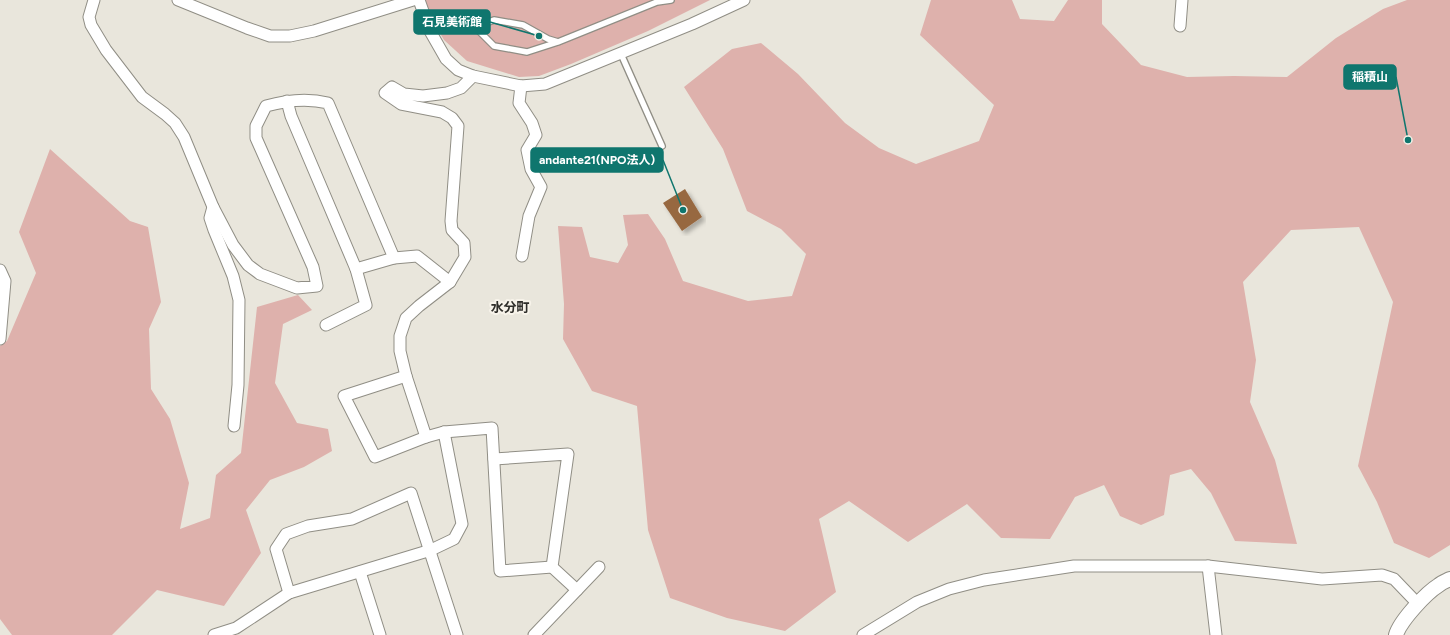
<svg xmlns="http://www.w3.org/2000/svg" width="1450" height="635" font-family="Figtree,'Noto Sans JP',sans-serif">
<defs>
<filter id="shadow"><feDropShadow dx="3.5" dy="3.5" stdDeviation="2" flood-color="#0004"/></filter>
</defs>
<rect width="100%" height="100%" fill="#e9e6dc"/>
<!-- green -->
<g fill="#deb1ac">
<polygon points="424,0 710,0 648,31 571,64 539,76 519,77 467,61 444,40 431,18"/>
<polygon points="931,0 1012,0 1020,19 1054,21 1068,0 1102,0 1102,24 1141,65 1187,77 1234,76 1287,77 1336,38 1383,9 1407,0 1450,0 1450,545 1429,558 1394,543 1377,502 1358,466 1393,302 1359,227 1291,230 1243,282 1256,360 1250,402 1275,460 1297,544 1235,541 1211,493 1191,469 1170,475 1164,515 1141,525 1120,516 1104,485 1075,497 1050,539 1001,538 967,504 908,542 849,501 819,519 836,592 785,631 727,618 670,598 648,530 637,406 592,391 563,339 564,304 558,226 582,227 590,257 618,263 628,245 623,215 648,214 665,239 683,281 748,301 792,296 806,254 781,229 747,211 723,149 684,87 732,49 761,43 798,74 845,123 879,148 916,164 979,141 994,105 920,35"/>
<polygon points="50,149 130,221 148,227 161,302 149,329 151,389 170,419 189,483 180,529 210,518 216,475 241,453 257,307 298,295 312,310 283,324 275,383 297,423 328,429 332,451 304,467 270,480 246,510 261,553 224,606 157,590 112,635 12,635 0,619 0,346 7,341 36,273 19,232"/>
</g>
<!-- building -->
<polygon fill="#976841" filter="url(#shadow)" points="685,189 702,217 682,231 663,203"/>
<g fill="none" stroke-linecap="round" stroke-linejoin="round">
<defs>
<g id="service">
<polyline points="558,42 548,39 523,25 494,20 475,27 494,46 527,52 558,42 657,2 671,0"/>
<polyline points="621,54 662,146"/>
</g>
<g id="minor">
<path d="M94 0 89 17 91 25 106 50 142 97 165 114 175 123 184 137 213 207 233 245 248 265 260 274 297 288 317 286 313 267 256 138V126L266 106C287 100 308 98 328 103L394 258"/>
<polyline points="178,0 247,28 270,36 290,36 314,31 413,0"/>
<polyline points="419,0 430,31 446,59 458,70 473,76 521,86 545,84 692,24 744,0"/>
<polyline points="1180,26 1182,0"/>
<polyline points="521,86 519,103 532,123 536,135 527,150 531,169 541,187 529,216 522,256"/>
<polyline points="287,101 291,116 356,269 366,305 326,325"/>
<polyline points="213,207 210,218 214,230 233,276 239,300 238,385 234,426"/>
<polyline points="356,269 394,258 417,256 450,282"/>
<polyline points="0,270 5,281 0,339"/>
<polyline points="406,376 344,396 375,457 426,437 444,432 492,428 500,571 552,567"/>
<polyline points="426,437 406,376 400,351 400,336 406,318 419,306 450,282 465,257 464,243 452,230 451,221 458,126 452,118 442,112 401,104 385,93 392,87 404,94 423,96 447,93 461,88 473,76"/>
<polyline points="494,459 568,454 552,567 577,590"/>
<polyline points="1208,566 1216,635"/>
<polyline points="360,572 380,635"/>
<polyline points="289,593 276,549 286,534 308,526 352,519 411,493 457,635"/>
<polyline points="214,635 236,628 289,593 431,550 454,539 462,524 444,432"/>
<polyline points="534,635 599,567"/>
<polyline points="863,635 917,602 949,589 984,580 1074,566 1208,566 1322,579 1382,575 1394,579 1418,604"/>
</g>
<path id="tertiary" d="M1396 635C1400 621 1426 593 1439 585 1442 582 1446 581 1450 579"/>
</defs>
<!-- service casing -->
<use href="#service" stroke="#908e85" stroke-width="8"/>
<!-- minor casing -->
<use href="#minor" stroke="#908e85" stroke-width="13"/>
<!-- tertiary casing -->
<use href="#tertiary" stroke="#908e85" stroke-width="16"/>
<!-- service -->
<use href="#service" stroke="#fff" stroke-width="5.5"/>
<!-- minor -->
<use href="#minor" stroke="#fff" stroke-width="11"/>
<!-- tertiary -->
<use href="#tertiary" stroke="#fff" stroke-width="14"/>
</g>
<g text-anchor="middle" stroke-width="4" stroke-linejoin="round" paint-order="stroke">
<!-- quarter labels -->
<g font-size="13" font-weight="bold" fill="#2f2e2a" stroke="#f7f3ea">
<text x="510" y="312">水分町</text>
</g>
</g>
<!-- callouts -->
<path fill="none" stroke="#0f766e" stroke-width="1.5" d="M539 36L490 22M1408 140L1396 77M683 210L663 160"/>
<g fill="#0f766e" stroke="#f7f3ea" stroke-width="1.5">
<circle cx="539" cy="36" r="4"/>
<circle cx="1408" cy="140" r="4"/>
<circle cx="683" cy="210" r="4"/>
</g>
<g fill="#0f766e" stroke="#0f766e" stroke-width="1.5">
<rect x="414" y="10" width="76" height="24" rx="4"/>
<rect x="1344" y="65" width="52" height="24" rx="4"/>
<rect x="531" y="148" width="132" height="24" rx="4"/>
</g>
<g font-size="12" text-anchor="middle" font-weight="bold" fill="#fff">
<text x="452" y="26">石見美術館</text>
<text x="1370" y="81">稲積山</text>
<text x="597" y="164">andante21(NPO法人)</text>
</g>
</svg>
